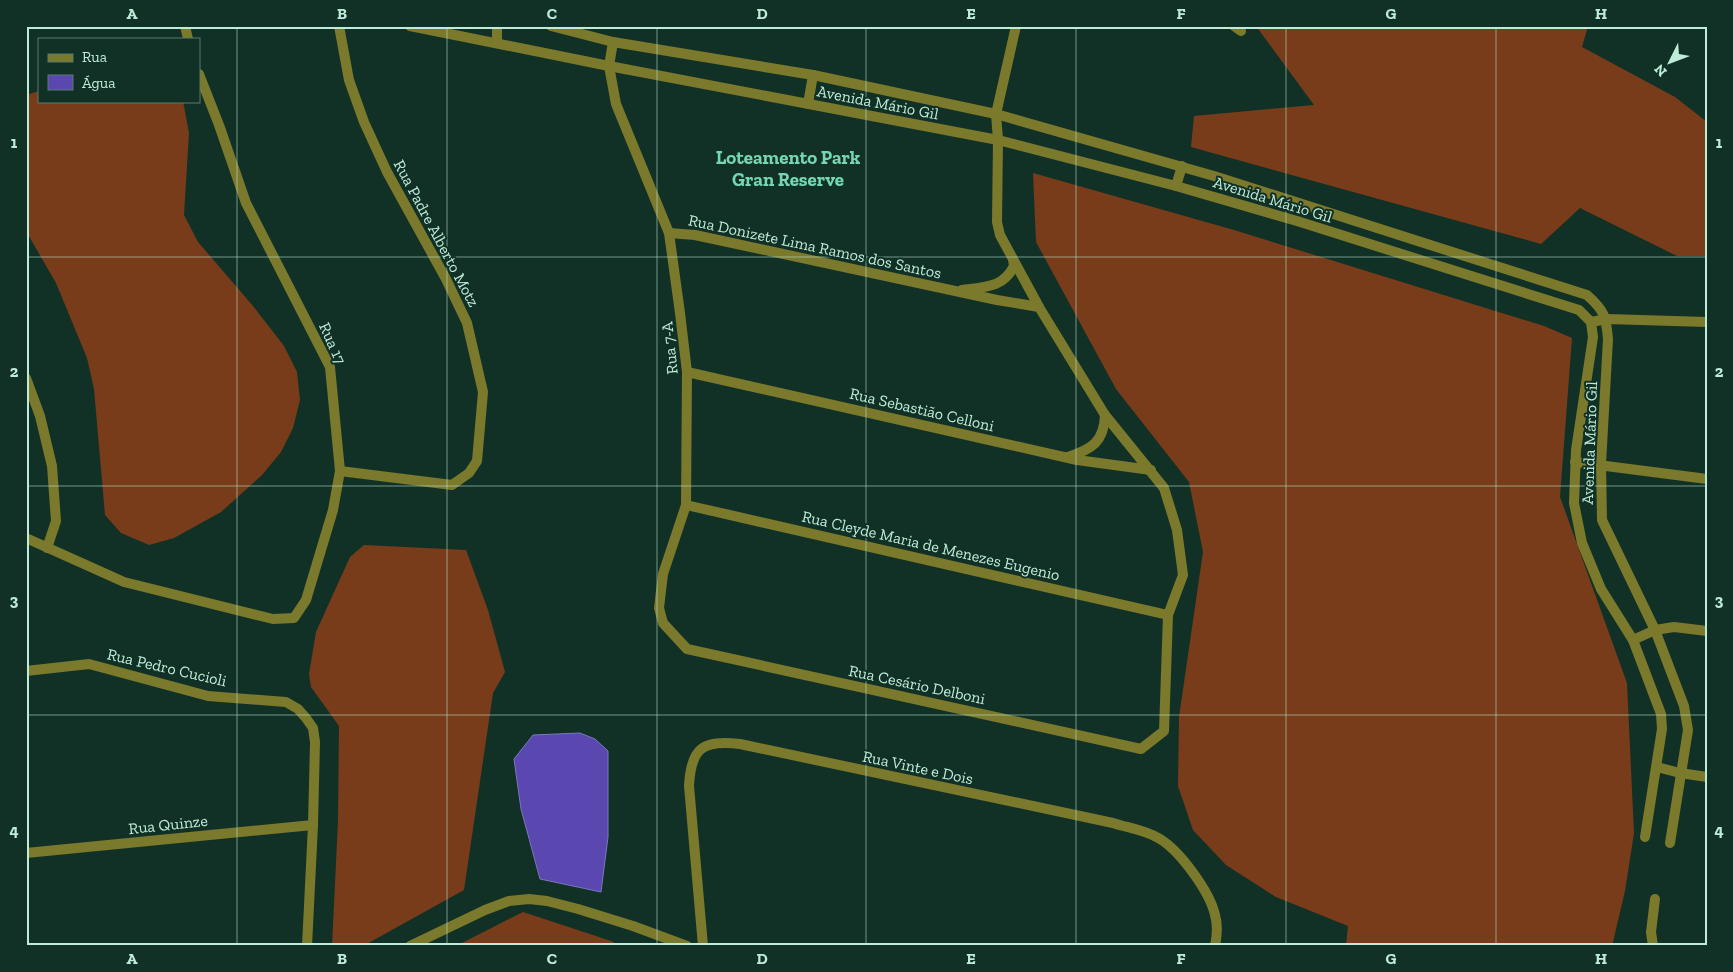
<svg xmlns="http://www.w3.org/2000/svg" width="1733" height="972" font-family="'Zilla Slab',serif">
<rect width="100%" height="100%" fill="#123126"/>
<!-- forest -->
<g fill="#793c1a">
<polygon points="1256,26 1588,26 1582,47 1675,97 1707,122 1707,256 1677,256 1580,208 1541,244 1191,147 1194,116 1314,105"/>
<polygon points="39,91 39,101 183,101 189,133 184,215 198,242 253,306 284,346 297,372 300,400 293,428 281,452 262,475 221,512 174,538 149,545 121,533 105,515 94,389 87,358 56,283 26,231 26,95"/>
<polygon points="1033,173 1234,230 1544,326 1572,338 1560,497 1627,683 1634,833 1625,891 1612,946 1346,946 1348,926 1276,897 1226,865 1193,830 1178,786 1179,717 1203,552 1189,482 1116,389 1036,242"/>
<polygon points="364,545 466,550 488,610 505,672 493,693 464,890 363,946 332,946 338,821 339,726 311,687 309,674 316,632 350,557"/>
<polygon points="523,912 611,941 620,946 456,946"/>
</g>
<!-- water -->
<polygon fill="#5b47b0" stroke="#7978bc" points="580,733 595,739 608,751 608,837 601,892 540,879 521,809 514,759 533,735"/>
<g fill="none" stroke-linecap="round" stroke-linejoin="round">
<!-- minor -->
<g stroke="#7b792b" stroke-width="10">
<polyline points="185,26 188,39"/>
<polyline points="339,26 349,80 364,122 387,172 446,279 467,323 483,392 477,461 469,473 452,485 340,471"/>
<polyline points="410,26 609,66 998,140 1176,186 1297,221 1579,310 1591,322 1593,337 1576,450 1574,503 1582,543 1601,589 1633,640 1661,714 1662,729 1645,837"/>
<path d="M551 26 613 42 813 75 996 114 1214 176 1587 295C1605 311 1606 317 1608 339L1601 464 1602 520 1655 630 1684 706 1688 730 1670 843"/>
<polyline points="1234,26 1241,31"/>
<polyline points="613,42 609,66 616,104 669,233 680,313 687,372 686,505 663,574 659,608 663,623 687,649 1141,749 1164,731 1168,615 1183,575 1177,530 1164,488 1105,415 1039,307 1000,235 997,222 998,140 996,114 1016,26"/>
<polyline points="497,43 497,26"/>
<polyline points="808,104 813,75"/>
<polyline points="1176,186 1182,166"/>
<polyline points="669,233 695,235 997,300 1039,307"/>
<path d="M962 290C985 287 1003 288 1014 266L1013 259"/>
<polyline points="1591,322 1607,319 1707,322"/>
<polyline points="687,372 1077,460 1151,470"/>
<polyline points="26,378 40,416 52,466 56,521 47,548"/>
<path d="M1068 457C1092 449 1104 442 1105 415"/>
<polyline points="1575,462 1707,479"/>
<polyline points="686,505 1168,615"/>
<polyline points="26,538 124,582 273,619 294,618 306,600 333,510 340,471 330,367 246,203 219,125 199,74"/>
<polyline points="1633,640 1655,630 1674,627 1707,631"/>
<polyline points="26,671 89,664 208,696 286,702 298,709 306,718 313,728 315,742 313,825 307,946"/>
<polyline points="1657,767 1680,773 1707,777"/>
<polyline points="26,853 313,825"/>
<polyline points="410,946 485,910 509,901 529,899 547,901 578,909 633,926 687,946"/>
<path d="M703 946 689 786C691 747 703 740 740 744L1113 823C1128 828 1146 830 1160 839 1180 851 1210 892 1215 915 1218 925 1217 936 1215 946"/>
</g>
<!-- tertiary -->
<polyline stroke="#7b792b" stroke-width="10" points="1653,946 1651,932 1655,899"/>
</g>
<!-- grid -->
<path fill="none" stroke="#bfecd9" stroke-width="1" stroke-opacity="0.55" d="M237 26V946M447 26V946M657 26V946M866 26V946M1076 26V946M1286 26V946M1496 26V946M26 257H1707M26 486H1707M26 715H1707"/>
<g text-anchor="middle" stroke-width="4" stroke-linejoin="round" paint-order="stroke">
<!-- street labels -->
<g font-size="16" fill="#bfecd9" stroke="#123126">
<text transform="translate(878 102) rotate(11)" y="6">Avenida Mário Gil</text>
<text transform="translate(1273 199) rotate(17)" y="6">Avenida Mário Gil</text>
<text transform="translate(437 233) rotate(62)" y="6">Rua Padre Alberto Motz</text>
<text transform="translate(815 246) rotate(12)" y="6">Rua Donizete Lima Ramos dos Santos</text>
<text transform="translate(333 343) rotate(66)" y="6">Rua 17</text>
<text transform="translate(669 348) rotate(-96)" y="6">Rua 7-A</text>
<text transform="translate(922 409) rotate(13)" y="6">Rua Sebastião Celloni</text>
<text transform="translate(1589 443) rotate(-88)" y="6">Avenida Mário Gil</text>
<text transform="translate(931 545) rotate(13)" y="6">Rua Cleyde Maria de Menezes Eugenio</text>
<text transform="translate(167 667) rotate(13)" y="6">Rua Pedro Cucioli</text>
<text transform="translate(917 684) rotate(12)" y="6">Rua Cesário Delboni</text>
<text transform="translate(918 767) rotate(12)" y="6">Rua Vinte e Dois</text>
<text transform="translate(168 824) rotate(-6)" y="6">Rua Quinze</text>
</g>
<!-- quarter labels -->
<g font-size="19" font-weight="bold" fill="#75d6b2" stroke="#123126">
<text x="788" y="164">Loteamento Park<tspan x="788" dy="22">Gran Reserve</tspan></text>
</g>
</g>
<!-- border -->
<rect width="1733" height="972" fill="none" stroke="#123126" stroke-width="55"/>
<!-- legend -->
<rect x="38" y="38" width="162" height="65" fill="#123126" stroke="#577c6e"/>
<rect x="48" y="54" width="25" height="8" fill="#7b792b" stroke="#577c6e"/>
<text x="82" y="62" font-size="15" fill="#bfecd9">Rua</text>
<rect x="48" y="75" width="25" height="15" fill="#5b47b0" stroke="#577c6e"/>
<text x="82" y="88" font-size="15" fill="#bfecd9">Água</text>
<!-- north arrow -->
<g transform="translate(1670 62) rotate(228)" stroke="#123126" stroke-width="4" paint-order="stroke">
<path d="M0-4L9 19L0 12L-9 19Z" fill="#bfecd9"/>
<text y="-8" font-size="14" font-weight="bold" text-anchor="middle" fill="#bfecd9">N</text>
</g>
<rect x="28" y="28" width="1678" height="916" fill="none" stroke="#bfecd9" stroke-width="2"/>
<g font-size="16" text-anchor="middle" font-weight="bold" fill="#bfecd9">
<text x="132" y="19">A</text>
<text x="342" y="19">B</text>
<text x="552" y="19">C</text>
<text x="762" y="19">D</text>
<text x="971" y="19">E</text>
<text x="1181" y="19">F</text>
<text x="1391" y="19">G</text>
<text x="1601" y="19">H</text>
<text x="14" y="148">1</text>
<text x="1719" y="148">1</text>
<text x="14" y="377">2</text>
<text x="1719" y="377">2</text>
<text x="14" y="606">3</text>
<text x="1719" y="606">3</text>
<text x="14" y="836">4</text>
<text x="1719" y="836">4</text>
<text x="132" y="964">A</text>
<text x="342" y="964">B</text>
<text x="552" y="964">C</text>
<text x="762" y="964">D</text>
<text x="971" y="964">E</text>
<text x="1181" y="964">F</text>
<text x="1391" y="964">G</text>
<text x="1601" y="964">H</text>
</g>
</svg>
